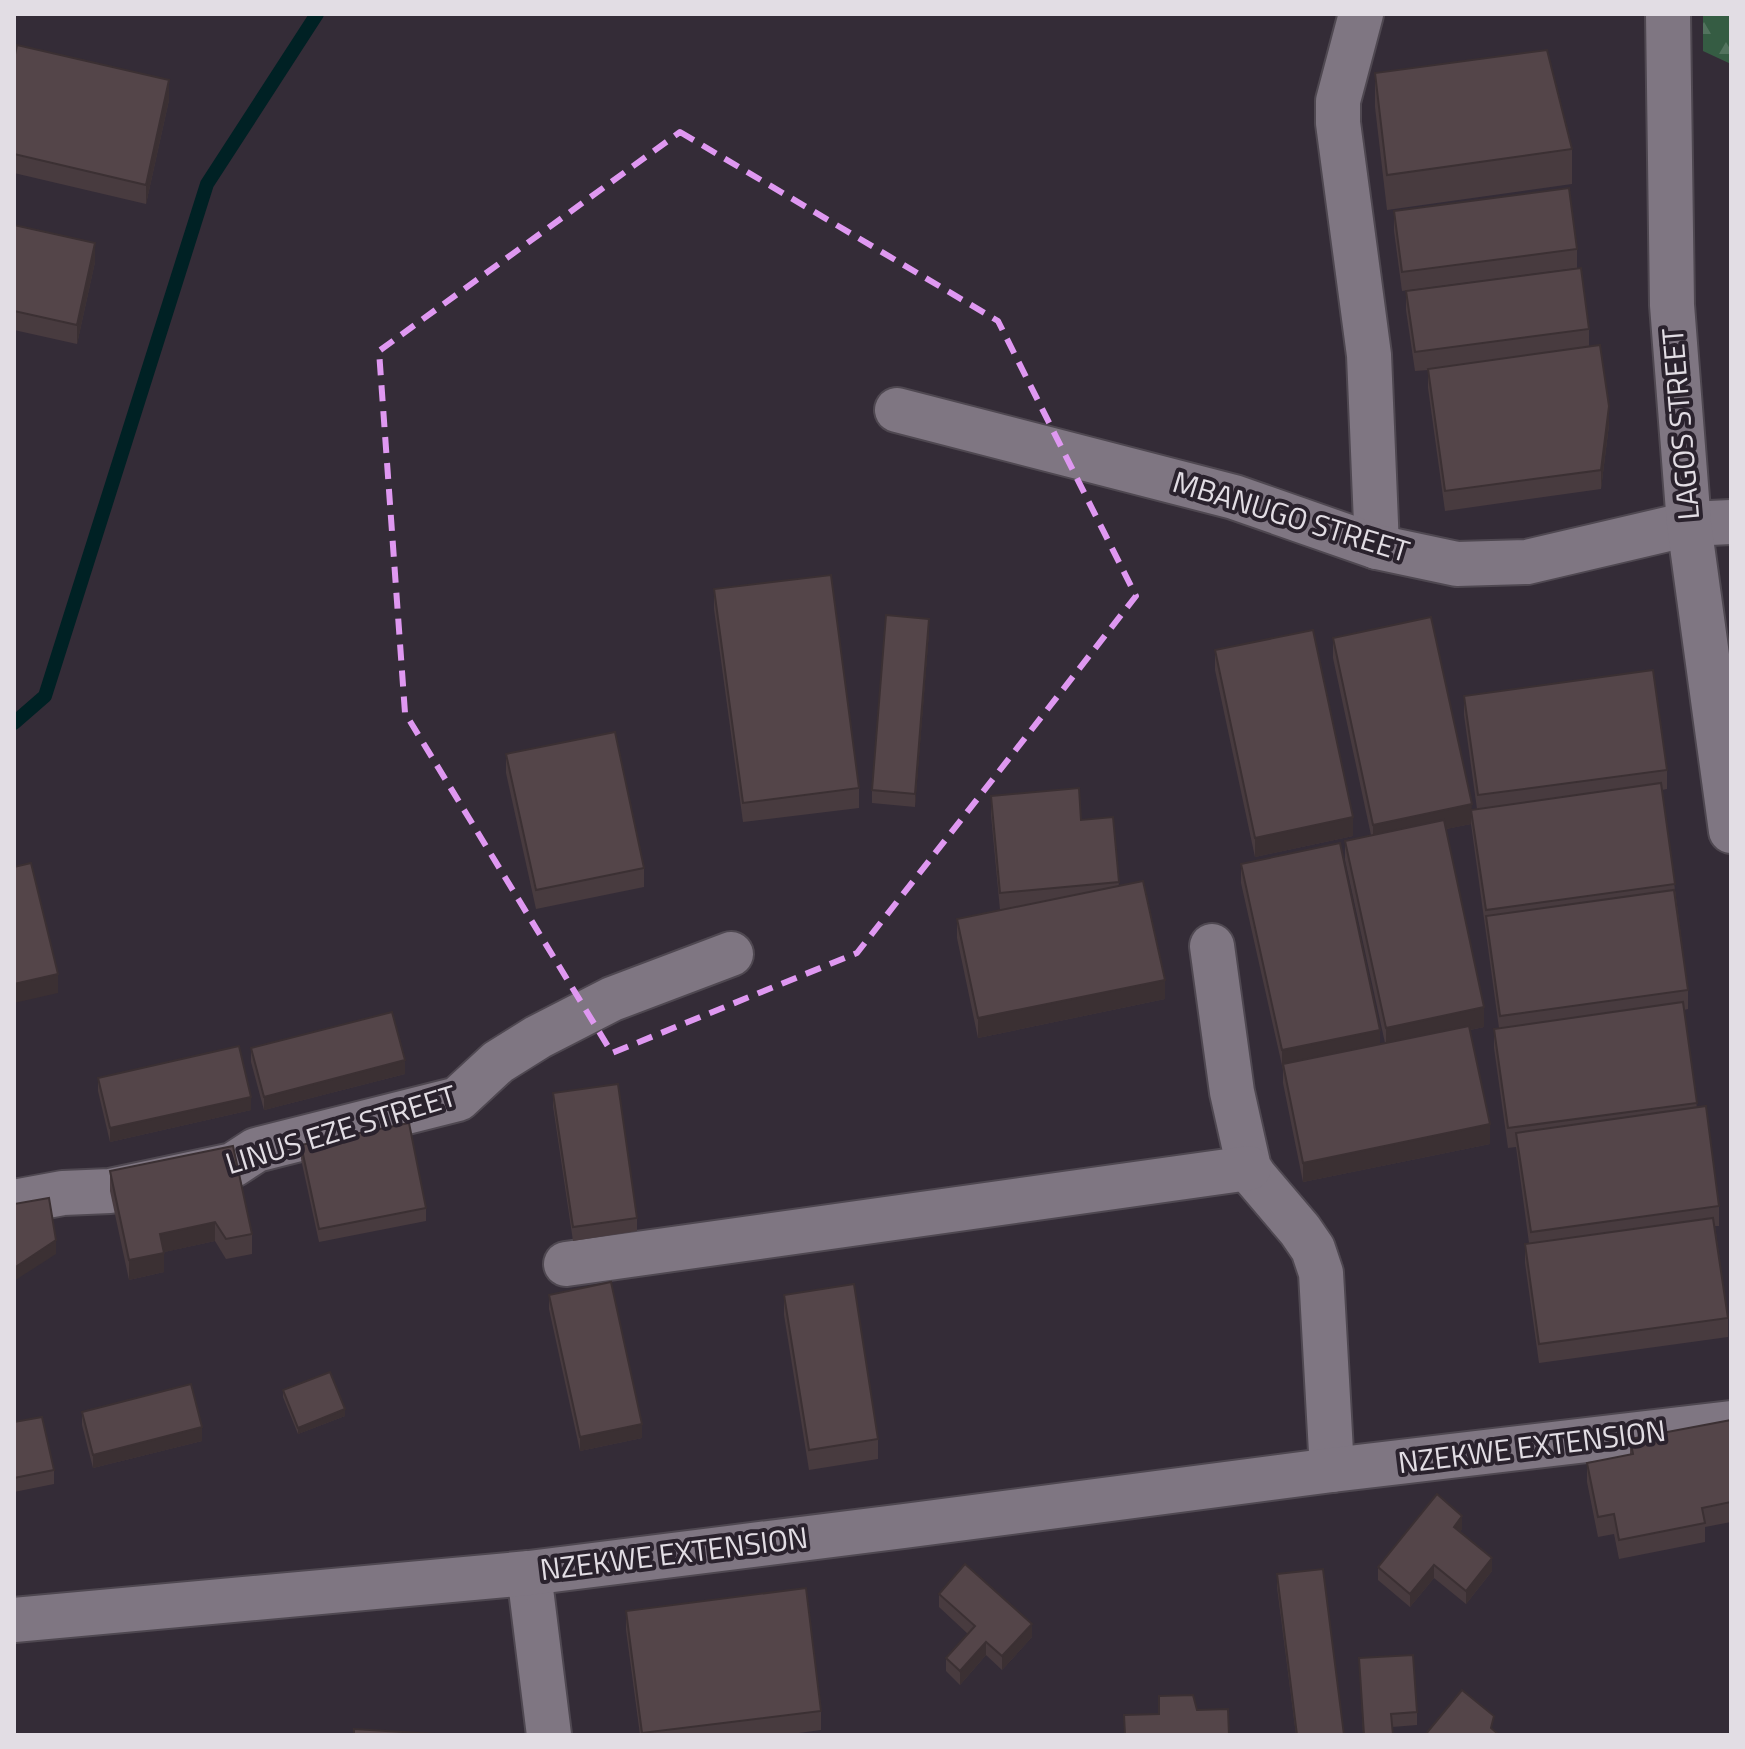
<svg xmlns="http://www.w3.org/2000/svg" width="1745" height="1749" font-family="'Titillium Web',sans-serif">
<defs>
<pattern id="forest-firs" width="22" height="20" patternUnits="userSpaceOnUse" patternTransform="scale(2)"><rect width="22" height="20" fill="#355c43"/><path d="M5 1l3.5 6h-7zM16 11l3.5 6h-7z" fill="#52735e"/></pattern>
</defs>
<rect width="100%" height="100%" fill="#342c37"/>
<!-- forest -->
<polygon fill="url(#forest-firs)" points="1703,14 1731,14 1731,64 1703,51"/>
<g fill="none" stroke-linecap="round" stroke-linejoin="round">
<!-- stream -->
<polyline stroke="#002124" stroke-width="14" points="14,723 45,696 207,184 317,14"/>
<defs>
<g id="street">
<polyline points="1361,14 1338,101 1338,123 1369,355 1377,547"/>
<polyline points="897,410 1234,497 1377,547 1457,564 1527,562 1689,524 1731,522"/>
<polyline points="1212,946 1232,1092 1249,1168 1255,1177 1300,1230 1313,1249 1321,1273 1332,1470"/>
<polyline points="14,1202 63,1193 110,1191 233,1165 256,1150 458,1099 498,1062 538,1037 612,999 731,954"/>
<polyline points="566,1264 1249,1168"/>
<polyline points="529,1573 549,1735"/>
<polyline points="14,1620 529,1573 904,1526 1332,1470 1731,1423"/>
</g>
<polyline id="secondary" points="1668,14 1672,305 1689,524 1731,831"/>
</defs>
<!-- street casing -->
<use href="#street" stroke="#4f4851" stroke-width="48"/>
<!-- secondary casing -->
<use href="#secondary" stroke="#4f4851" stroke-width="48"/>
<!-- street -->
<use href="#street" stroke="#7f7682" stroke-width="44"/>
<!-- secondary -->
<use href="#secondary" stroke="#7f7682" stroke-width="44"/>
</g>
<!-- wall -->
<g fill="#483b3f">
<polygon points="14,59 169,100 146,204 14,173"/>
<polygon points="1375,73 1572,149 1572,184 1387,210 1375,107"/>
<polygon points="1394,211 1577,249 1577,268 1402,291 1394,231"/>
<polygon points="14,225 95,262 77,344 14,330"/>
<polygon points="1406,291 1589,329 1589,346 1609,425 1601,489 1445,511 1428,388 1428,370 1415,371 1406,310"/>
<polygon points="714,589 859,788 859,808 743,822 714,609"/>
<polygon points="929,632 915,807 872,803 872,790"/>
<polygon points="1333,638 1472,810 1477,809 1464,715 1464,696 1667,770 1667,789 1662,790 1688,990 1688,1009 1684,1010 1697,1108 1719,1206 1719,1226 1715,1226 1728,1318 1728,1337 1539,1363 1525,1263 1525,1244 1529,1243 1516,1147 1508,1148 1494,1048 1494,1029 1499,1028 1471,824 1446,829 1484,1027 1470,1030 1490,1144 1303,1182 1283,1083 1283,1070 1241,883 1241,864 1380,1044 1385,1043 1345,860 1345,841 1371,835 1333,658"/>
<polygon points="1215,650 1353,836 1255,857 1215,670"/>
<polygon points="506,754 644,868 644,887 536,909 506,773"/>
<polygon points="991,796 1081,820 1113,817 1119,886 1165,999 978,1038 957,938 957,919 1000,910 991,815"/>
<polygon points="251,1048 405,1074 264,1110 251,1062"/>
<polygon points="98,1078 251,1110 110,1142 98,1091"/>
<polygon points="553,1093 637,1218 637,1231 573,1241 553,1106"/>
<polygon points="301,1145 426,1208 426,1221 319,1242 301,1159"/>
<polygon points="110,1171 252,1234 252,1254 226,1259 215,1241 164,1252 164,1272 129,1280 110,1191"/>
<polygon points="549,1295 642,1438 580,1451 549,1309"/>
<polygon points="784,1295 878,1439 878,1459 809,1470 784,1315"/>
<polygon points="283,1390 345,1416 298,1434 283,1397"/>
<polygon points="82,1412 202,1441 93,1468 82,1425"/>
<polygon points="1731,1420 1731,1522 1705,1527 1705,1542 1619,1559 1614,1534 1598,1537 1587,1482 1587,1463 1630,1455 1630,1439"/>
<polygon points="14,1422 54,1470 54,1484 14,1492"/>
<polygon points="1462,1529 1460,1532 1492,1571 1466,1604 1434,1578 1410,1607 1378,1580 1378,1567"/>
<polygon points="1277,1574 1344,1735 1296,1735 1277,1587"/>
<polygon points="939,1594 1032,1637 1002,1670 986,1655 960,1685 946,1671 946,1658 968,1634 939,1607"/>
<polygon points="626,1611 821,1711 821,1730 784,1735 640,1735 626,1630"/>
<polygon points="1359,1658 1417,1712 1417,1725 1392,1727 1393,1735 1363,1735"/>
</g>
<!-- shaded-wall -->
<g fill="#3b3033">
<polygon points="169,80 169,100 146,204 146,185"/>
<polygon points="95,243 95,262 77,344 77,325"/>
<polygon points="1609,406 1609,425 1601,489 1601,470"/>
<polygon points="929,619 929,632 915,807 915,794"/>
<polygon points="1472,804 1471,824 1373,844 1373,825"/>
<polygon points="1353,817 1353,836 1255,857 1255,838"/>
<polygon points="58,974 58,993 14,1003 14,984"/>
<polygon points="1165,980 1165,999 978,1038 978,1018"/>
<polygon points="1484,1007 1484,1027 1386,1047 1386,1028"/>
<polygon points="1380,1030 1380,1049 1283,1064 1282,1070 1282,1050"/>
<polygon points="405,1060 405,1074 264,1110 264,1097"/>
<polygon points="251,1097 251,1110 110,1142 110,1128"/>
<polygon points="1490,1124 1490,1144 1303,1182 1303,1163"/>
<polygon points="215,1222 215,1241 160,1253 160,1234"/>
<polygon points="56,1240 56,1254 14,1281 14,1268"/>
<polygon points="164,1253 164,1272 129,1280 129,1260"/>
<polygon points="345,1409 345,1416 298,1434 298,1428"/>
<polygon points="642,1424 642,1438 580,1451 580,1437"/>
<polygon points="202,1427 202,1441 93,1468 93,1455"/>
<polygon points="1462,1516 1462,1529 1454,1540 1454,1527"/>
<polygon points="1492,1558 1492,1571 1466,1604 1466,1591"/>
<polygon points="1434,1565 1434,1578 1410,1607 1410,1594"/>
<polygon points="1032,1624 1032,1637 1002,1670 1002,1656"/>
<polygon points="986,1642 986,1655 960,1685 960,1671"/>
</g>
<!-- building -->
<g fill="#544549" stroke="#3b3033" stroke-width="2">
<polygon points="17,45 169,80 146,185 14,154 14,59"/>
<polygon points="1547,50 1572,149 1387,175 1375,73"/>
<polygon points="1569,188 1577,249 1402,272 1394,211"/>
<polygon points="14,225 95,243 77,325 14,311"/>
<polygon points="1581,268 1589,329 1415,352 1406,291"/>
<polygon points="1600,345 1609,406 1601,470 1445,491 1428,369"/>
<polygon points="831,575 859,788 743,803 714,589"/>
<polygon points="886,615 929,619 915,794 872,790"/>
<polygon points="1431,617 1472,804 1373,825 1333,638"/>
<polygon points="1313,630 1353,817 1255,838 1215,650"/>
<polygon points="1653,670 1667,770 1478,795 1464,696"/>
<polygon points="615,732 644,868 536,890 506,754"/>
<polygon points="1661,783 1675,884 1486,910 1471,810"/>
<polygon points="1079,788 1081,820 1113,817 1119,882 1000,893 991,796"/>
<polygon points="1444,820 1484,1007 1386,1028 1345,841"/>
<polygon points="1340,843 1380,1030 1282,1050 1241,864"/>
<polygon points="31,863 58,974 14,984 14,867"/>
<polygon points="1143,881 1165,980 978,1018 957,919"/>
<polygon points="1674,890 1688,990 1500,1016 1486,916"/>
<polygon points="1683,1002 1697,1103 1508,1128 1494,1029"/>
<polygon points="392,1012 405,1060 264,1097 251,1048"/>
<polygon points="1469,1026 1490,1124 1303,1163 1283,1064"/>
<polygon points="239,1046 251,1097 110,1128 98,1078"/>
<polygon points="618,1084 637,1218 573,1227 553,1093"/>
<polygon points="1706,1106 1719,1206 1531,1232 1516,1133"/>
<polygon points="409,1123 426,1208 319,1229 301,1145"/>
<polygon points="233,1146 252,1234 226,1239 215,1222 160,1234 164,1253 129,1260 110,1171"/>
<polygon points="49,1198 56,1240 14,1268 14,1204"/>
<polygon points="1713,1218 1728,1318 1539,1344 1525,1244"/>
<polygon points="611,1282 642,1424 580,1437 549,1295"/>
<polygon points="854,1284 878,1439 809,1450 784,1295"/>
<polygon points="330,1372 345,1409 298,1428 283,1390"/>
<polygon points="191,1384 202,1427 93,1455 82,1412"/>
<polygon points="42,1417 54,1470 14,1478 14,1422"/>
<polygon points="1731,1420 1731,1502 1702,1508 1705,1523 1619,1540 1614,1514 1598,1517 1587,1463 1633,1454 1630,1439"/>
<polygon points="1437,1494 1462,1516 1454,1527 1492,1558 1466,1591 1434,1565 1410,1594 1378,1567"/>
<polygon points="965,1564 1032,1624 1002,1656 986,1642 960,1671 946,1658 975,1626 939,1594"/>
<polygon points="1323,1569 1344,1735 1297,1735 1277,1574"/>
<polygon points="806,1588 821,1711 642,1733 626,1611"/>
<polygon points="1413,1655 1417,1712 1391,1714 1393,1735 1364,1735 1359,1658"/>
<polygon points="1462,1690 1494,1716 1491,1728 1499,1735 1425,1735"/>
<polygon points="1193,1695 1197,1710 1228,1709 1229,1735 1125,1735 1124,1715 1159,1714 1159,1696"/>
<polygon points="354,1729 451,1735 354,1735"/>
</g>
<!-- marked area -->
<path fill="none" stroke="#df98f1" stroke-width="6" stroke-dasharray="16 10" stroke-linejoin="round" d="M680 132 998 321 1136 596 857 953 612 1053 405 713 379 351Z"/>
<g text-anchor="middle" stroke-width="8" stroke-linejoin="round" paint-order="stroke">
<!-- street labels -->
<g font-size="30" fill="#e2dde4" stroke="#2a222d">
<text transform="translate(1681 424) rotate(-95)" y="10">LAGOS STREET</text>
<text transform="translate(1291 517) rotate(17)" y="10">MBANUGO STREET</text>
<text transform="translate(341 1130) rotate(-17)" y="10">LINUS EZE STREET</text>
<text transform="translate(1532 1447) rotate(-7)" y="10">NZEKWE EXTENSION</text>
<text transform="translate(674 1554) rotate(-7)" y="10">NZEKWE EXTENSION</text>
</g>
</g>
<!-- border -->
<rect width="1745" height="1749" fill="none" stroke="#e2dde4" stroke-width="32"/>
</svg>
